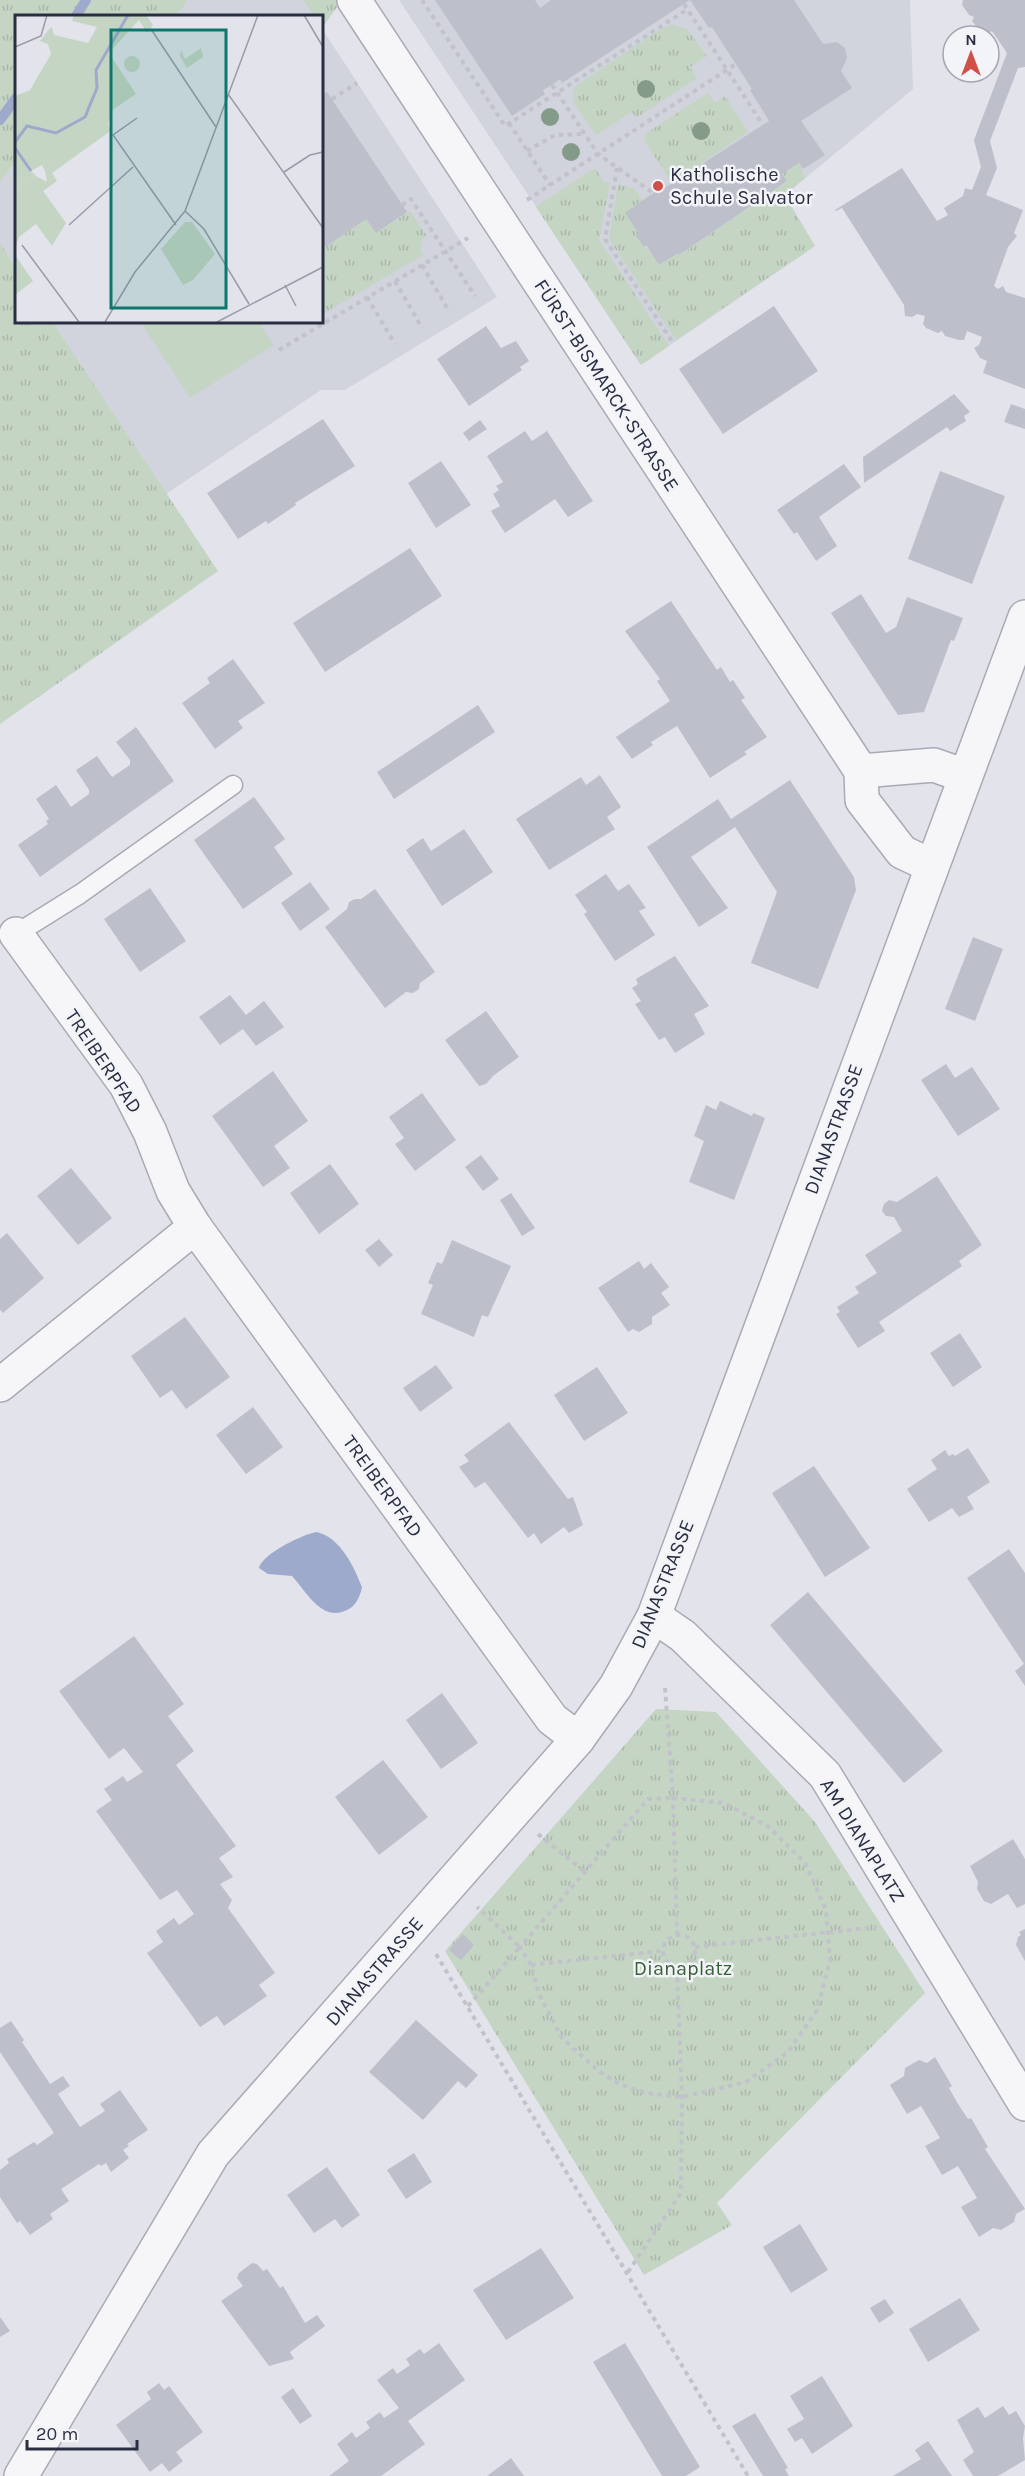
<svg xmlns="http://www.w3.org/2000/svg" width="1025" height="2476" font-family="Karla,sans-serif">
<defs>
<pattern id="grass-tufts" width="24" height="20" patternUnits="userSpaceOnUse" patternTransform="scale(1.5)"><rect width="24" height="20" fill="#c5d5c4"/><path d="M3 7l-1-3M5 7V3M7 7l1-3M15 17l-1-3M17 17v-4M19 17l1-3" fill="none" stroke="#a9b7aa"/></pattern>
</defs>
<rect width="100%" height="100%" fill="#e3e4eb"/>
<!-- built -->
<g fill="#d1d3dd">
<polygon points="188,0 303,0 314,16 176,16"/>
<polygon points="399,0 910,0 913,89 785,195 815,246 641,365"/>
<polygon points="321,27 497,297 345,390 321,390 166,494 52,321 321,321"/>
<polygon points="16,161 16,268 0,243 0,182"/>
</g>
<!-- grass -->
<g fill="url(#grass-tufts)">
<polygon points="0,0 188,0 176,16 16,16 16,161 0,182"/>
<polygon points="303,0 342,0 322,28 321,16 314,16"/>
<polygon points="672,25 687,29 707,56 690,67 697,78 636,118 632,112 596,135 573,102 573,88 662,28"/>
<polygon points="708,93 715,103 725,96 748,132 672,183 644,140 645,134"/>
<polygon points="799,163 805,178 784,195 815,246 676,340 609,239 618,185 634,188 644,202 626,214 639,234 636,236 660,265 678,253 680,255 787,181 782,174"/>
<polygon points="595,168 603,181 610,183 599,240 669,346 641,365 536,207"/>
<polygon points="410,211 427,236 422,239 420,249 423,255 321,315 321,250 366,219 376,233"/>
<polygon points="0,243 16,268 16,321 52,321 218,571 0,724"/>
<polygon points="656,1709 716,1712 815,1822 925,1993 717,2203 732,2225 644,2275 445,1951"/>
</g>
<!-- pitch -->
<polygon fill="#c5d5c4" points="140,321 258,321 274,345 190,398"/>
<!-- water -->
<path fill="#9eaacb" d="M317 1532C341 1538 354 1567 362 1587 360 1597 356 1606 347 1610 322 1623 306 1591 292 1576L268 1574 259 1568C262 1554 303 1534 317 1532Z"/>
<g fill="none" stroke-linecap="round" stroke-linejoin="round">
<!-- stream -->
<g stroke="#9eaacb" stroke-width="10">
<polyline points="76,16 86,0"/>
<polyline points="0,120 16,98"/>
</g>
</g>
<!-- building -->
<g fill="#bdbfcb">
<polygon points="435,0 535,0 540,8 551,0 690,0 562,83 560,79 552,85 543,90 545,94 512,116"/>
<polygon points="690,0 794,0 823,44 837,42 845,48 847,58 841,71 852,88 801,121 825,155 803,169 799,163 782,174 787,181 679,255 678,253 659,265 646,245 644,247 636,236 639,234 625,213 662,187 663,189 769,121 750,90 752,89 712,27 709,28"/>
<polygon points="963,0 1025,0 1025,67 1018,68 990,141 997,168 986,195 1023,210 1014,233 1017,236 1008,247 994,286 998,289 1003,286 1006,292 1025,298 1025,389 983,373 987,361 980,358 974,348 979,345 982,337 967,331 964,340 959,340 945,336 942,331 938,333 926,328 923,324 925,316 917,314 912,317 905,316 904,305 842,208 836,211 835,210 902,168 937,221 948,215 944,208 963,196 965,188 972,190 981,167 974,140 1007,53 992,31 985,35 980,31 972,21 974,17 969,15 962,5"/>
<polygon points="327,92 407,212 376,233 366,219 321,250 321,96"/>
<polygon points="774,306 818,371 723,434 679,369"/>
<polygon points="486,326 501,348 516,341 529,361 520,367 522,370 469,406 437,359"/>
<polygon points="954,394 970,412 964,416 966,421 950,431 947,427 864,483 863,457"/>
<polygon points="1011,404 1025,409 1025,429 1004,422"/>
<polygon points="323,419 355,466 295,503 296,505 268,524 266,521 238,539 207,493"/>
<polygon points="480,420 487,429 469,441 463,433"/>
<polygon points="525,431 532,441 547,431 593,501 568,517 555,499 505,533 491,511 500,506 493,494 499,490 496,486 503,482 487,456"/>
<polygon points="441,461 471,505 436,528 408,483"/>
<polygon points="844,464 861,487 819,517 837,546 816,561 797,532 794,534 777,510"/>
<polygon points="940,471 1005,496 972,584 908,559"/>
<polygon points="410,548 442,596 325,672 293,623"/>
<polygon points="861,594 886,633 896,627 907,597 963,618 954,641 951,640 924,712 898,715 831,613"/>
<polygon points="671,601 717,670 721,667 730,682 733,680 745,698 741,700 767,737 744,752 747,754 710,778 677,726 651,742 653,745 632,759 616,737 670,701 657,681 660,679 625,631"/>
<polygon points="233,659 265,703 238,721 243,728 215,749 182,703 210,683 207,678"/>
<polygon points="478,705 495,732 394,799 377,772"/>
<polygon points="136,727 174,781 40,877 18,845 48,824 46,821 49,819 36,799 56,785 71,807 89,794 89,790 76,770 97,756 112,777 130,765 130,760 116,742"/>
<polygon points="600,775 621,807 607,817 615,829 549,870 516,819 581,777 586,785"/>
<polygon points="790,780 854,877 856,890 818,989 751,963 777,892 735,827 691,857 728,908 699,927 647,847 718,799 731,819"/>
<polygon points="254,797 285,839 274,847 293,874 243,909 194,840"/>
<polygon points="464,829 493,872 442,906 406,850 423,838 431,851"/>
<polygon points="606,874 618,891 629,884 646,908 639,911 655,935 615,961 584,914 587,912 575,895"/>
<polygon points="310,882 330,909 300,931 281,903"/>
<polygon points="150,888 186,941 140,972 104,919"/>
<polygon points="375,889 435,972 420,983 419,989 413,993 406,992 385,1008 325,927 347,909 349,902 355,899 361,899"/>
<polygon points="973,937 1003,949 975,1021 945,1009"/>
<polygon points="675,956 709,1006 694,1014 705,1034 675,1053 665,1037 659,1040 635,1004 641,1001 632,988 638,984 636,979"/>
<polygon points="230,995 246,1015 264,1001 284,1027 256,1046 243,1029 220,1045 199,1017"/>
<polygon points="486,1011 519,1057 493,1076 486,1084 479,1086 445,1040"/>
<polygon points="946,1064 955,1078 972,1067 1000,1109 958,1136 921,1080"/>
<polygon points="273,1071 308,1121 274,1146 290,1168 263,1187 212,1116"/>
<polygon points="422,1093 456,1140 415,1171 395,1144 404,1138 389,1117"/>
<polygon points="720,1101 752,1116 753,1113 765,1118 734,1200 689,1182 704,1141 694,1136 706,1105 716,1110"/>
<polygon points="481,1155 499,1179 483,1191 465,1167"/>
<polygon points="330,1164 359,1204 319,1234 290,1193"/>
<polygon points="71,1168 112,1218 78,1245 37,1196"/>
<polygon points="937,1176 982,1245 959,1261 962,1266 879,1322 885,1331 858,1348 836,1314 840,1312 837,1307 859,1293 855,1287 877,1273 865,1255 902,1231 894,1217 886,1216 882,1211 884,1204 889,1200 897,1202"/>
<polygon points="511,1193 535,1228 522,1236 500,1200"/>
<polygon points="7,1233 44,1278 3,1313 0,1310 0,1239"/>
<polygon points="379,1239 393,1255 379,1267 365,1250"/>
<polygon points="452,1240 511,1266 488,1317 482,1315 474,1337 421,1314 433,1285 428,1283 437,1262 442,1264"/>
<polygon points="639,1261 644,1269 651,1263 669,1287 661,1293 670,1305 652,1317 652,1324 639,1332 633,1329 628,1332 598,1288"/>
<polygon points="185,1317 230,1377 186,1409 172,1390 160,1398 131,1356"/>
<polygon points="960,1333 982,1367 953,1387 930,1353"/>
<polygon points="436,1365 453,1388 420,1412 403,1388"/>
<polygon points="597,1367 628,1413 584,1441 554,1395"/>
<polygon points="253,1407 283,1447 246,1474 216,1435"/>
<polygon points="509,1422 568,1499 573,1497 583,1525 569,1533 564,1527 541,1544 534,1533 528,1538 485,1482 475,1488 459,1467 469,1461 464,1455"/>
<polygon points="968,1448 990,1482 967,1497 974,1509 959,1517 952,1508 929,1522 907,1489 937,1469 931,1460 945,1450 949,1456 953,1454 955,1456"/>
<polygon points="814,1466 870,1548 825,1577 772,1493"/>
<polygon points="1009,1549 1025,1573 1025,1686 1015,1671 1024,1664 967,1578"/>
<polygon points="808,1592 943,1751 904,1783 770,1625"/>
<polygon points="134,1636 184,1704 168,1716 194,1751 176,1765 236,1846 219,1858 233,1877 220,1884 232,1900 228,1908 275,1973 259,1985 267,1996 224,2026 217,2016 200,2027 147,1953 163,1942 156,1931 174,1918 179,1925 194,1914 177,1890 160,1900 96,1811 112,1800 104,1789 123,1776 127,1782 143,1772 124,1748 109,1759 59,1691"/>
<polygon points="442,1693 478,1743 441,1769 406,1720"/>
<polygon points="383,1760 428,1817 379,1855 335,1797"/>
<polygon points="1013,1839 1025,1859 1025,1904 1017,1908 1008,1894 991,1904 984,1901 977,1889 978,1882 970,1866"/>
<polygon points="1025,1929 1025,1961 1016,1945 1018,1937 1021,1935 1019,1932"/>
<polygon points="463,1934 474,1945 461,1960 449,1950"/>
<polygon points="416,2020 478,2075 466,2088 458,2081 423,2120 369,2072"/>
<polygon points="11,2021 24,2040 22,2042 50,2084 63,2076 70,2086 58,2094 80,2127 105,2111 100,2104 120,2090 148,2130 127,2144 129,2146 123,2150 129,2158 111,2172 106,2163 101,2166 99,2164 61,2189 69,2201 50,2214 53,2219 30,2235 20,2221 17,2223 0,2197 0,2170 9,2163 7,2159 34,2142 37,2145 54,2133 0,2052 0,2028"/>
<polygon points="935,2057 952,2086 949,2088 958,2104 968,2119 971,2118 988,2147 985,2149 1025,2209 1016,2214 1014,2222 1001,2230 993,2228 979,2237 961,2207 977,2198 958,2166 942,2175 925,2146 940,2138 921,2106 907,2114 890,2085 904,2076 905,2068 919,2060 927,2063"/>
<polygon points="414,2153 432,2182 406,2199 387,2170"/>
<polygon points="327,2167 360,2215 342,2228 335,2219 314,2233 287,2195"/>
<polygon points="800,2224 828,2270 791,2293 763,2247"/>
<polygon points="541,2248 574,2298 506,2340 473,2290"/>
<polygon points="252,2263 257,2264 263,2271 267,2269 280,2288 283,2286 305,2323 317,2315 325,2326 290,2352 294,2359 269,2366 221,2301 243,2286 237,2278 239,2273"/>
<polygon points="960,2298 980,2330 928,2362 909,2329"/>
<polygon points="885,2299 894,2313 879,2323 870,2308"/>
<polygon points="0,2317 10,2331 0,2337"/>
<polygon points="439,2343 465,2380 408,2421 425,2444 381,2476 329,2476 349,2461 337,2444 352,2432 356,2438 370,2428 366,2422 380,2412 384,2418 399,2408 377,2380 393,2368 397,2374 410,2365 406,2359 420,2349 424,2354"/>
<polygon points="625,2343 700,2467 686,2476 662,2476 593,2362"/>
<polygon points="822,2376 853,2426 812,2454 802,2438 795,2442 787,2429 804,2419 790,2396"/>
<polygon points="159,2383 164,2390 169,2386 203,2432 176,2452 183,2461 169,2472 162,2463 150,2472 116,2425 151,2399 147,2392"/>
<polygon points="293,2388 312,2416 300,2424 281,2397"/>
<polygon points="1003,2406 1009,2415 1016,2411 1025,2426 1023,2438 1025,2460 998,2476 973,2476 963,2460 974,2452 957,2420 978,2407 985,2418"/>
<polygon points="755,2413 788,2468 785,2469 789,2476 763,2476 732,2426"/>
<polygon points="928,2441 952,2476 893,2476 921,2459 915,2450"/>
<polygon points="511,2458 524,2476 487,2476"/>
</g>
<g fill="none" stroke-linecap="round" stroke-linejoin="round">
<defs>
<polyline id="lane" points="16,934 80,894 233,785"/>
<g id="street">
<polyline points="354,0 861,771 862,800 902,852 932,866"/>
<polyline points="861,771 934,765 965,776"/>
<polyline points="16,934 126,1085 150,1132 173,1191 195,1227 552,1719 578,1739"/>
<polyline points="0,1385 195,1227"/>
<polyline points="654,1616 683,1636 825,1775 1025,2104"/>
<polyline points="21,2476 213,2154 578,1739 616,1686 654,1616 1025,617"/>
</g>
</defs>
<!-- lane casing -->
<use href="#lane" stroke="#a8aab5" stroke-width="21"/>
<!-- street casing -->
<use href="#street" stroke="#a8aab5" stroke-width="36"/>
<!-- path -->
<g stroke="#c1c2ca" stroke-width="4" stroke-dasharray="4.5 4.5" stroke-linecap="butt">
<polyline points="422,0 505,126 688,9"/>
<polyline points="684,4 763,125"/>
<polyline points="552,85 598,154 653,193"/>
<polyline points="332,99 357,83"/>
<polyline points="509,123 550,185"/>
<polyline points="527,151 555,135 583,134"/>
<polyline points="617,168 605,239 673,343"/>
<polyline points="527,200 736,64"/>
<polyline points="402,205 411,199 475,296"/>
<polyline points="422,265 449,311"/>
<polyline points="395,281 422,328"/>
<polyline points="367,297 395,344"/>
<polyline points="279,350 468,238"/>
<polyline points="665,1688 673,1798 677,1934"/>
<polygon points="673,1798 724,1803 769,1827 805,1863 826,1910 830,1960 817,2010 788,2052 746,2082 682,2097 646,2093 619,2084 600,2072 562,2038 539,1994 531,1965 520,1947 648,1799"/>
<polyline points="538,1834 584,1871"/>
<circle cx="679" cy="1951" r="16"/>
<polyline points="695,1947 876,1927"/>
<polyline points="436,1954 748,2476"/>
<polyline points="531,1965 662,1951"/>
<polyline points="468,2006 520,1947 477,1907"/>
<polyline points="628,2272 681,2193 682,2097 677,1968"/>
</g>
<!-- lane -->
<use href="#lane" stroke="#f6f6f9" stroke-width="18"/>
<!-- street -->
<use href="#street" stroke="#f6f6f9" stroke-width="33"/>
</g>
<!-- trees -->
<g fill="#849b89">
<circle cx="646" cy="89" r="9"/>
<circle cx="550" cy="117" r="9"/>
<circle cx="701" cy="131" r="9"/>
<circle cx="571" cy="152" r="9"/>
</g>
<!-- markers -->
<circle fill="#d05048" stroke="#f3f4f8" stroke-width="2" cx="658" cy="186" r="6"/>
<g text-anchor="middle" stroke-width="5" stroke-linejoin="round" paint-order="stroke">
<!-- poi labels -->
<g font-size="20" fill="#2a2e43" stroke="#f3f4f8" text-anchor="start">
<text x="670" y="181">Katholische<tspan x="670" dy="23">Schule Salvator</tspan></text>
</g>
<!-- street labels -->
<g font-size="20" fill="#2a2e43" stroke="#f3f4f8">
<text transform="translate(607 385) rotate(57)" y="7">FÜRST-BISMARCK-STRASSE</text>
<text transform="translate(104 1061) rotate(56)" y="7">TREIBERPFAD</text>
<text transform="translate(833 1129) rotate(-70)" y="7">DIANASTRASSE</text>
<text transform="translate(383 1486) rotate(54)" y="7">TREIBERPFAD</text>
<text transform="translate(662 1584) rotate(-68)" y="7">DIANASTRASSE</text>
<text transform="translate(863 1840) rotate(58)" y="7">AM DIANAPLATZ</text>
<text transform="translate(374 1971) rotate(-49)" y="7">DIANASTRASSE</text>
</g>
<!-- park labels -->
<g font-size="20" fill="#375f38" stroke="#f3f4f8">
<text x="683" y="1975">Dianaplatz</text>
</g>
</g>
<!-- overview -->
<g transform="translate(15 15)">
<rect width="308" height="308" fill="#e3e4eb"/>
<path d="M59 0H131L138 10 132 18 124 5 94 38 121 79 96 96 93 111 97 115 37 158 42 166 28 176 51 208 37 231 21 209 4 222 0 234V173L21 161 32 167 30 156 69 125 0 107V81L15 75 36 39 33 29 25 26 34 14 37 12 39 20 73 28 82 12 57 6ZM186 33 188 42 172 53 165 41 166 35 170 44ZM170 207H177L200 239 178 265 168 270 146 234ZM0 240 18 266 0 280Z" fill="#c5d5c4"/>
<path d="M35 93 70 125 30 156 27 150 16 156 21 161 0 173V102Z" fill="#c5d5c4"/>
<path d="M109 49a8 8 0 1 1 16 0a8 8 0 1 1-16 0Z" fill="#c5d5c4"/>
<path fill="none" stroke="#9eaacb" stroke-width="3" d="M0 127 12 111 41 118 70 102 82 73 81 55 113 0M0 133 16 156"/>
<path fill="none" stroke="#999ba8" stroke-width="1.5" d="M289 0 308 32M136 14 201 112M0 32 26 21 32 0M213 79 308 213M122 103 98 120 161 210M269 157 295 140 308 137M170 196 189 214 234 289M54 210 118 152M7 230 64 307M270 270 281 291M90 307 120 257 170 196 243 0M202 307 308 252"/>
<path fill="#0f766e" fill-opacity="0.15" stroke="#0f766e" stroke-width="3" d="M96 15H211V293H96Z"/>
<rect width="308" height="308" fill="none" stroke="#2a2e43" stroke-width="3"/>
</g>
<!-- north arrow -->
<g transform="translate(971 54)"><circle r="28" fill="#f3f4f8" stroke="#a3a5b0" stroke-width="1.5"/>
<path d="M0-4.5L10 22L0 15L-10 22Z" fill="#d05048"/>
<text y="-9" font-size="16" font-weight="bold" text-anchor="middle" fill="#2a2e43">N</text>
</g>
<!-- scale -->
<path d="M27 2440v9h110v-9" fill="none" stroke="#2a2e43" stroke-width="3"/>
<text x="36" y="2440" font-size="18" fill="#2a2e43" stroke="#f3f4f8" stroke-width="4.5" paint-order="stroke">20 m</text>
</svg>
